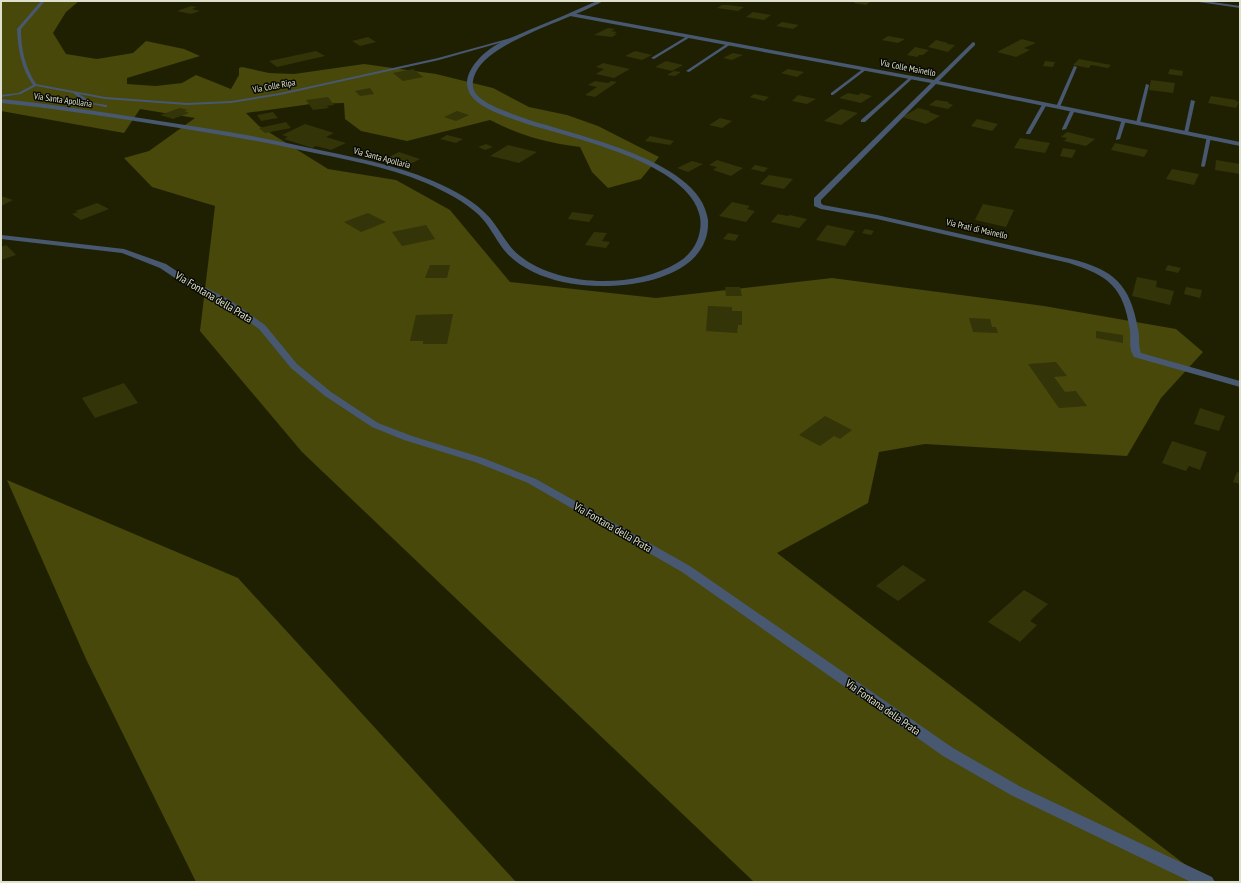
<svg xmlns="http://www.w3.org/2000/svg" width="1241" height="883" font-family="'PT Sans Narrow',sans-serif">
<rect width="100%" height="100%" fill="#1f2002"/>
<!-- green -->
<g fill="#474809">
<path d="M1 1H79L66 12 53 33 66 54 97 59 133 53 146 41 184 49 200 56 127 78V84L156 86 182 83 196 75 231 89 239 75V68L242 67 269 73 294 74 364 64 436 74 493 88 529 107 567 115 598 126 659 157 641 179 608 188 592 172 580 147C544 142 522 136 490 120L407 141 361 131 345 119 344 103 311 104 246 113 259 126 328 169 396 180 450 210 510 282 656 298 832 278 1044 306 1176 329 1203 352 1161 398 1127 456 925 444 879 452 868 503 777 553 1208 882H754L302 452 200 331 215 206 152 187 124 158 149 151 195 118 140 109 124 133 1 111Z"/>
<polygon points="7,480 238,578 516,882 196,882 86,659"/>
</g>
<!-- building -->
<g fill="#333408">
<polygon points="856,1 871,1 866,5 854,3"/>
<polygon points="722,5 728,5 744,7 738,11 717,8"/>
<polygon points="191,6 197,7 192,9 200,11 191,14 177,11"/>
<polygon points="753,12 771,15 764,20 746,17"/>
<polygon points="782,22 799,25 793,29 776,26"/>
<polygon points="608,28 615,29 611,31 617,32 614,34 617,34 612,37 594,35"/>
<polygon points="888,36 905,39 898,43 882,40"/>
<polygon points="368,37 376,42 360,46 352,41"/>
<polygon points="1022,39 1036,43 1024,48 1030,50 1016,57 997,52"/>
<polygon points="936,40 948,43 947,44 955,45 948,52 928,47"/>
<polygon points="915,47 929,50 923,55 919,55 917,57 907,55"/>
<polygon points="316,51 325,56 277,67 269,61"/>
<polygon points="635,51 652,55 642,60 625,56"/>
<polygon points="733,53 743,55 732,60 723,58"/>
<polygon points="1079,59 1111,65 1108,68 1091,65 1089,68 1073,65"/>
<polygon points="666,61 683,65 672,71 655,67"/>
<polygon points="1045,61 1055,62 1053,67 1043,66"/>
<polygon points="603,63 630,69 614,78 596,74 604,69 596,67"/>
<polygon points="413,69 423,77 403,81 393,73"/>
<polygon points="788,69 804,72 797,77 781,73"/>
<polygon points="1170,69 1183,71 1182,76 1168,74"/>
<polygon points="674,71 681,72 675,76 667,75"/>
<polygon points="1151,80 1175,83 1173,93 1149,90"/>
<polygon points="595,81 608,83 611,81 617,82 595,97 585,95 597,87 588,85"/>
<polygon points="370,88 374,94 360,96 355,91"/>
<polygon points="848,93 858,95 861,93 872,96 861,103 839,98"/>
<polygon points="754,94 769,97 764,101 750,97"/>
<polygon points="798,95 816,99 807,104 792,101"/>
<polygon points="1211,96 1236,100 1236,101 1239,102 1236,108 1208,103"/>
<polygon points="328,97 334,105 327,106 329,108 313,110 306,100"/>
<polygon points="936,100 949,102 948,103 953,105 948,109 929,105"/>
<polygon points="180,108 188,110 184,111 189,113 173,119 160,115"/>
<polygon points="918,108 930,111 929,112 940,116 926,124 902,117"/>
<polygon points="841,109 858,113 841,125 824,121"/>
<polygon points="457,111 469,115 456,121 444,117"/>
<polygon points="273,112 278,118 261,121 257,115"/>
<polygon points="720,118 732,121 722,128 709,125"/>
<polygon points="977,119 998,124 992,131 971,126"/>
<polygon points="286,122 291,128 265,133 259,128"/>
<polygon points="305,124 334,133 326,137 346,143 331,150 316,146 312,148 284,139 288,137 282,135"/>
<polygon points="1067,132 1095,139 1086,146 1064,141 1067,138 1061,137"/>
<polygon points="447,135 463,139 456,143 440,139"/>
<polygon points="650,136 674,141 670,145 645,141"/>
<polygon points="1020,138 1050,143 1045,153 1014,148"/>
<polygon points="1115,143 1148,150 1144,157 1111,150"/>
<polygon points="486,144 493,147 485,150 478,147"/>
<polygon points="508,145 537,152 519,163 490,156"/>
<polygon points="1063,148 1076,150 1072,158 1060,156"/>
<polygon points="399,152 420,159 408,165 387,158"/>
<polygon points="717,160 743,168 731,176 713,170 717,167 709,165"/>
<polygon points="1216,160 1240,164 1240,174 1215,170"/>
<polygon points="692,161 703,164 688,172 677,168"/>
<polygon points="755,165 768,168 764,172 751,169"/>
<polygon points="1172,169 1199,174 1194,185 1166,179"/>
<polygon points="769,175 793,179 784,189 760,184"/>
<polygon points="1,196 13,200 1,206"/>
<polygon points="732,202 750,206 747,209 755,211 746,222 719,216"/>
<polygon points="97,203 109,209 81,220 72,214 78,212 75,211"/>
<polygon points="983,204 1014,210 1006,227 975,220"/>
<polygon points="572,212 594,215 589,222 568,219"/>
<polygon points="368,213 386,222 361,232 344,222"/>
<polygon points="778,214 788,216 790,215 807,219 799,228 771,222"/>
<polygon points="426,225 435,239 402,246 392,232"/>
<polygon points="827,225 855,231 845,246 816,240"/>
<polygon points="865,229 874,231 871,235 862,233"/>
<polygon points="594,232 607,233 602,241 610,242 606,248 585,245"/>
<polygon points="728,233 739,235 735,241 723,239"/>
<polygon points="6,245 16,255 1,260 1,247"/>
<polygon points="430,265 450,265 447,278 425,278"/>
<polygon points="1168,265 1181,268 1178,273 1165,270"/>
<polygon points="1137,277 1157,281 1156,287 1174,291 1170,305 1132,296"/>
<polygon points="725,287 740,287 742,296 726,296"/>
<polygon points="1186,287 1202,290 1200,298 1184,294"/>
<polygon points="708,306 732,307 732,311 742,311 742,325 738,325 737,333 706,331"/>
<polygon points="453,314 447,344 423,344 423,341 410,341 416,315"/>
<polygon points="969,318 990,319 992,327 996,327 998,333 973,332"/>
<polygon points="1096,331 1123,335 1123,343 1096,338"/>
<polygon points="1056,362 1067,376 1054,377 1065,392 1076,391 1087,406 1059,408 1028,364"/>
<polygon points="124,383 138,403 95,418 82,398"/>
<polygon points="1200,408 1225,416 1219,431 1194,424"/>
<polygon points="825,416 852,430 840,439 834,436 820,446 799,435"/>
<polygon points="1172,441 1207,452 1200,470 1189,466 1186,471 1162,463"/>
<polygon points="1237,472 1240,473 1240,484 1233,482"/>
<polygon points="903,565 926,580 898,601 876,586"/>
<polygon points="1024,590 1048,604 1030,621 1037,625 1020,642 988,622"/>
</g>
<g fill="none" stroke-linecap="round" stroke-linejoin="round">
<!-- service -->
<g fill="#485871" fill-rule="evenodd">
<path d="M41 1H45L21 29C21 49 25 67 36 84L105 97 187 103 231 101 280 93 438 58 511 38 514 39 439 60 280 95 231 103 187 105 105 99 79 94 93 103 107 105V107H105L86 103 73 93 36 86 21 94 1 97V95L18 93 33 85C21 68 18 49 17 29Z"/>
<polygon points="689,35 692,36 654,59 651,58"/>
<polygon points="728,43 731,44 689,72 686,71"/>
<polygon points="1074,66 1077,67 1060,107 1056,108 1056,107"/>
<polygon points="864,68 867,69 833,95 831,95 831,93"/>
<polygon points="910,77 913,78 865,122 861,122 861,120"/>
<polygon points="1146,84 1149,85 1140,123 1138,124 1136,123"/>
<polygon points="1191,100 1195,101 1188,133 1186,134 1184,133"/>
<polygon points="1043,103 1047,104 1030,134 1026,134 1026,133"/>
<polygon points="1071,109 1075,110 1066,129 1062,130 1062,129"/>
<polygon points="1122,119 1126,120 1120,139 1116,140 1116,139"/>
<polygon points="1207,136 1211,137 1205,166 1203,167 1201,166"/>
</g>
<!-- minor -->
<g fill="#485871" fill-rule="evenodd">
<polygon points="1192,1 1205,1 1240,6 1240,8"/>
<path d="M572 13 934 80 973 42 975 43V45L939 81 1240 142V146L936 84 821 200V203L823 205 877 215 1071 259C1114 270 1130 284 1138 329 1140 337 1138 345 1141 353L1240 381V387L1134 357C1128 348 1131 339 1130 330 1123 286 1109 276 1069 263L877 219 821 209 814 206V198L931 83 570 16 569 15Z"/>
<polygon points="1,235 124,249 166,264 187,278 230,300 265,325 297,364 331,392 378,423 412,436 483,458 536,479 690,566 953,748 1021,787 1212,877 1215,882 1191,882 1011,795 943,756 682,572 528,483 475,462 404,440 372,427 325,396 291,368 259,329 224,304 181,282 160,268 122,253 1,239"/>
</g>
<!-- tertiary -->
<path fill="#485871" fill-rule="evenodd" d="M597 1H603C571 20 492 40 476 72 472 80 471 88 477 95 486 105 503 110 515 115 564 134 701 157 708 220 709 237 702 252 688 263 657 287 600 290 563 282 541 277 518 267 504 250 495 238 489 225 479 215 464 201 444 191 426 183 386 166 343 159 300 150 252 139 203 132 154 124 103 116 52 108 1 103V99C52 104 102 112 153 120 205 128 258 136 310 148 351 157 394 164 433 181 454 190 475 201 490 218 500 230 507 246 520 256 559 287 634 289 677 263 693 254 703 236 700 217 690 162 570 138 524 123 508 117 486 111 474 99 455 80 479 55 496 45 506 39 519 35 529 30 552 21 574 11 597 1Z"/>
</g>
<g text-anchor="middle" stroke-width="3" stroke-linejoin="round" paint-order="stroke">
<!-- far-street labels -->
<g font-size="9" fill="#dfe1ce" stroke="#080901">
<text transform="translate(908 68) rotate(11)" y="3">Via Colle Mainello</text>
<text transform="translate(274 86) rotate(-10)" y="3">Via Colle Ripa</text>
<text transform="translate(63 100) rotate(8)" y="3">Via Santa Apollaria</text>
<text transform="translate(382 158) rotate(15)" y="3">Via Santa Apollaria</text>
<text transform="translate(977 229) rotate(13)" y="3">Via Prati di Mainello</text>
</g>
<!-- street labels -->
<g font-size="11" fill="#dfe1ce" stroke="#080901">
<text transform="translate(214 297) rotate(31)" y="4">Via Fontana della Prata</text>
<text transform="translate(613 527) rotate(30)" y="4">Via Fontana della Prata</text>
<text transform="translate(883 707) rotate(35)" y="4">Via Fontana della Prata</text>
</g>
</g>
<!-- border -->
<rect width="1241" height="883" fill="none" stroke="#dfe1ce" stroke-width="4"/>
</svg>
